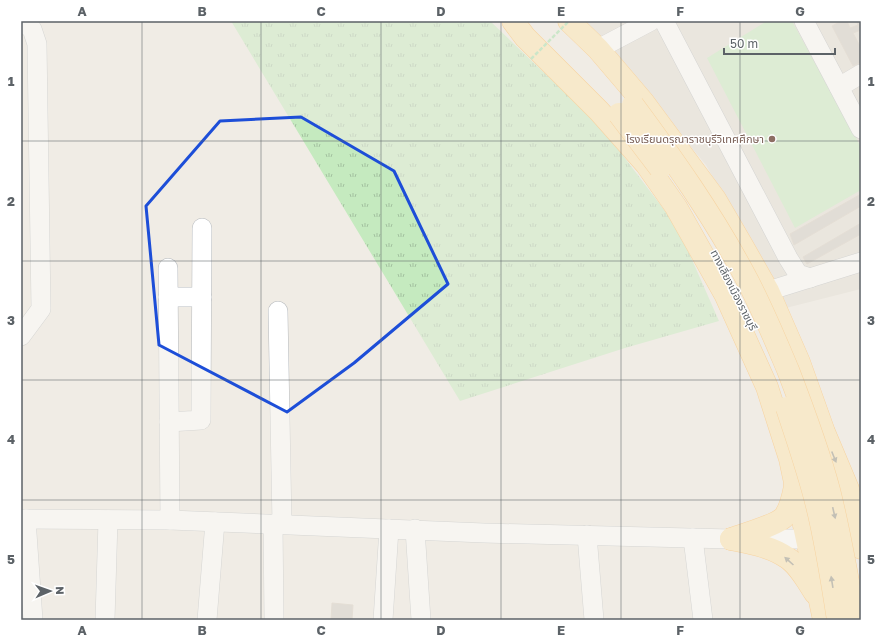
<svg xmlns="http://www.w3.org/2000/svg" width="882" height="641" font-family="'Golos Text','Noto Sans Thai',sans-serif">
<defs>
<pattern id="grass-tufts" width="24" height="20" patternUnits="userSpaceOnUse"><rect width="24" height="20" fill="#c5eabf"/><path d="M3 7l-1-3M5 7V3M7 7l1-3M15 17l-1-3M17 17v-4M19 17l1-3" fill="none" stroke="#a3c19f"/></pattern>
</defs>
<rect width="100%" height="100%" fill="#f0ece5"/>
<!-- education -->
<polygon fill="#e3ded5" points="585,21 861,21 861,289 786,308 706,165"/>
<!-- grass -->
<polygon fill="url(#grass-tufts)" points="231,21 490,21 602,128 678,228 719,321 625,348 460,401"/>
<!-- pitch -->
<polygon fill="#c5eabf" points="767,21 792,21 861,147 861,190 795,228 707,58"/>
<!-- building -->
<g fill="#cec9c3" stroke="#d6cdc2">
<polygon points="841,21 847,21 850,28 858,25 861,30 853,33 861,48 861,62 853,66 832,26"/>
<polygon points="859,21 861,21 861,31 857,23"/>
<polygon points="861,194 861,206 794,245 790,234"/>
<polygon points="861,223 861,234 807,264 803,257"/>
<polygon points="332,603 353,605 352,620 331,620"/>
</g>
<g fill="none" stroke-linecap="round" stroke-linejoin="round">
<defs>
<g id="minor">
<polyline points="21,21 32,29 37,44 41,309 21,336"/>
<polyline points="664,21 788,258 798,274 810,278"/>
<polyline points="804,21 861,129"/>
<polyline points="598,49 651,21"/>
<polyline points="839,87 861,74"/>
<polyline points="168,268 170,520"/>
<polyline points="768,291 861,262"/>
<polyline points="168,297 202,297"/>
<polyline points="278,311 282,524"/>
<polyline points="169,422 201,420 202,228"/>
<polyline points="21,519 170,520 484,533 731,539 806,539 821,538"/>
<polyline points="26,519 33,620"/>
<polyline points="273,524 274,620"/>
<polyline points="415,529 421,620"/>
<polyline points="587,535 594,620"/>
<polyline points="693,538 703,620"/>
<polyline points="105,620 108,520"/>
<polyline points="207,620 215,522"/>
<polyline points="383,620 389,529"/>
</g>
<g id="major">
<polyline points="513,21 525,37 599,111 646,164 676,207 725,294 767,387 790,459 824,620"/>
<polyline points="569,21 598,49 644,103 715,199 743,247 768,291 799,362 824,432 848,489 861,548"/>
<path d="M731 539C749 543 770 546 786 557 799 565 807 581 815 593"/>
<path d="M731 539C742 535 778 525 785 516 791 507 793 497 795 486"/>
</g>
</defs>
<!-- minor casing -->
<use href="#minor" stroke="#b5b9bd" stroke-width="20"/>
<!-- major casing -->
<use href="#major" stroke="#ffb44f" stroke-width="23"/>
<!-- minor -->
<use href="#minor" stroke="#fff" stroke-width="19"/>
<!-- major -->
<use href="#major" stroke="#ffe5ab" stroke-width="22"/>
<defs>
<g id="major-bridge">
<path d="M633 105C673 159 712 214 744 274 761 305 774 337 788 370 803 409 818 449 829 490 840 533 847 576 855 620"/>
<polyline points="619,114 660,168"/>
<path d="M787 408C797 439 808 470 816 502 826 541 832 581 838 620"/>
</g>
</defs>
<!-- major-bridge casing -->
<use href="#major-bridge" stroke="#ffb44f" stroke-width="23" stroke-linecap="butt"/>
<!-- path-bridge -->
<polyline stroke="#a0dea7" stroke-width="2.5" stroke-dasharray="4 2" stroke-linecap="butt" points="531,59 569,21"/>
<!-- major-bridge -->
<use href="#major-bridge" stroke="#ffe5ab" stroke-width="22"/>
</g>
<!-- one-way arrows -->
<defs><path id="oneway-solid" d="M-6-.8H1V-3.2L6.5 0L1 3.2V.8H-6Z"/></defs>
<g fill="#8d897b">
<use href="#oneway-solid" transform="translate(834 457) rotate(68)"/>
<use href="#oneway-solid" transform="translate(834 513) rotate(77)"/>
<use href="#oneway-solid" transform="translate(789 561) rotate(-138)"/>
<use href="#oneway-solid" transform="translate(832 582) rotate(-99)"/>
</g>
<!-- marked area -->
<path d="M0 0H882V641H0ZM301 117 394 171 448 284 354 363 287 412 159 345 146 206 220 121Z" fill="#f0ece5" fill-opacity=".55" fill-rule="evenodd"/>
<path fill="none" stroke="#1d4ed8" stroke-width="3" stroke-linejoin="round" d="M301 117 394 171 448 284 354 363 287 412 159 345 146 206 220 121Z"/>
<!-- grid -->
<path fill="none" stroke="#5c6267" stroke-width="1" stroke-opacity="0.55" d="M142 21V620M261 21V620M381 21V620M501 21V620M621 21V620M740 21V620M21 141H861M21 261H861M21 380H861M21 500H861"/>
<!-- markers -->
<circle fill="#8d6e63" stroke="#fff" stroke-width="1.5" cx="772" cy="139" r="4"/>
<g text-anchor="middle" stroke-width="3" stroke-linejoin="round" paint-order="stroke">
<!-- education labels -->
<g font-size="11" fill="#785e54" stroke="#fff" text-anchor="end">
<text x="764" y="143">โรงเรียนดรุณาราชบุรีวิเทศศึกษา</text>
</g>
<!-- street labels -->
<g font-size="11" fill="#5c6267" stroke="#fff">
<text transform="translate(734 290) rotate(63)" y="4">ทางเลี่ยงเมืองราชบุรี</text>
</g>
</g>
<!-- border -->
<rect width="882" height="641" fill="none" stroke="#ffffff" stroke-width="44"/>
<!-- north arrow -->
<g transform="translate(50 591) rotate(88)" stroke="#ffffff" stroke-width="3" paint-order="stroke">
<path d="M0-3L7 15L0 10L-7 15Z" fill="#5c6267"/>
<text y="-6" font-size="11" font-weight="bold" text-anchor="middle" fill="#5c6267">N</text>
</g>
<!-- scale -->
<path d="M724 48v6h111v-6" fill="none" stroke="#5c6267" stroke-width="2"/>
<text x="730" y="48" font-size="12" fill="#5c6267" stroke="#ffffff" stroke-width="3" paint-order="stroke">50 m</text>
<rect x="22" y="22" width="838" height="597" fill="none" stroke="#5c6267" stroke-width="1.5"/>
<g font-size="13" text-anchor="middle" font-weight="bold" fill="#5c6267">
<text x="82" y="16">A</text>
<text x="202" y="16">B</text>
<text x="321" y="16">C</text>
<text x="441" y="16">D</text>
<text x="561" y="16">E</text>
<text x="680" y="16">F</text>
<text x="800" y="16">G</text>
<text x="11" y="86">1</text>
<text x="871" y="86">1</text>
<text x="11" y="206">2</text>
<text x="871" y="206">2</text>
<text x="11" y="325">3</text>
<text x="871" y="325">3</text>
<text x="11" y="444">4</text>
<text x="871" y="444">4</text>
<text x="11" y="564">5</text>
<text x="871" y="564">5</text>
<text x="82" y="635">A</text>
<text x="202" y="635">B</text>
<text x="321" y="635">C</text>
<text x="441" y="635">D</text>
<text x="561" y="635">E</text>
<text x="680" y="635">F</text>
<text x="800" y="635">G</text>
</g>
</svg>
